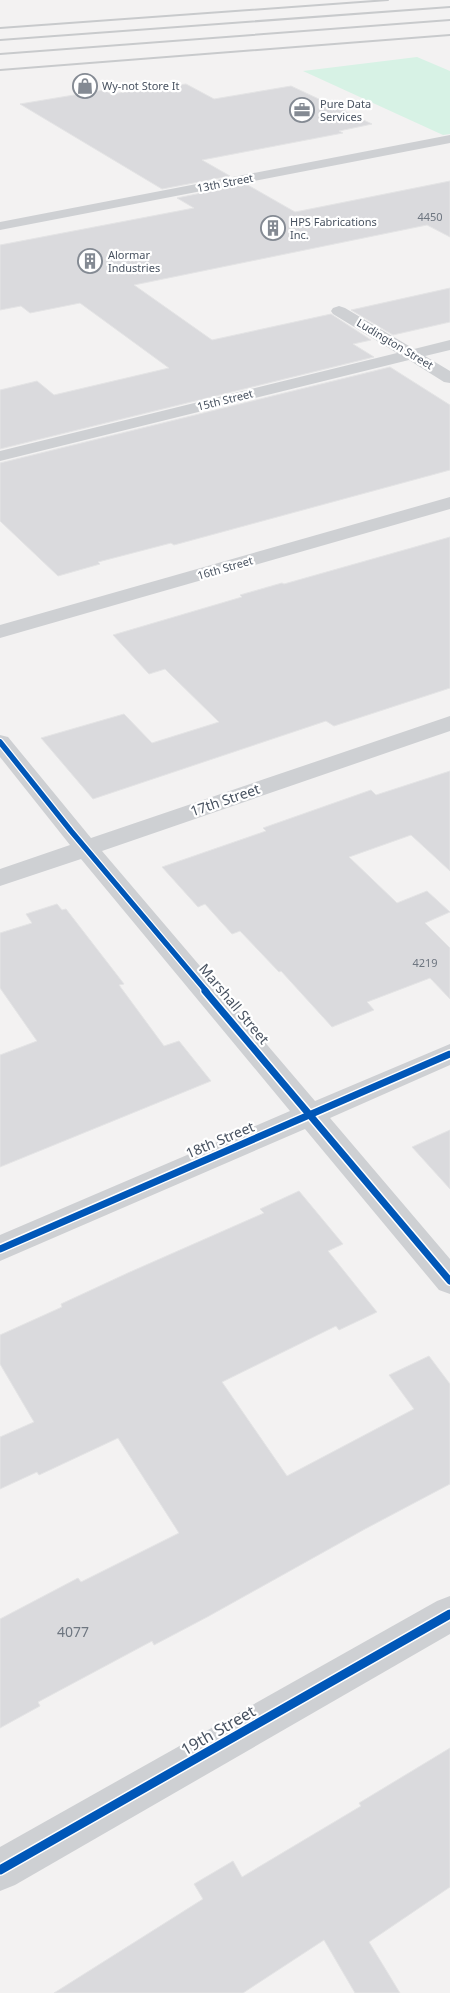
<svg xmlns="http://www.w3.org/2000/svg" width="450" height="1993" font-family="'Noto Sans',sans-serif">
<rect width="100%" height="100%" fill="#f3f2f2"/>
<!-- green -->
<polygon fill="#d7f2e5" points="417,57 450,71 450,134 443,135 303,71"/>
<!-- building -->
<g fill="#dadadd" stroke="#e4e4e5">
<polygon points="186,84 214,99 291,86 372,124 339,131 343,133 202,160 230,176 162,189 20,104 104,90 111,94"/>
<polygon points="450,181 450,237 427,225 134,285 212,340 331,314 371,340 353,344 374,357 0,449 0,390 37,381 54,395 169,368 80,303 30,313 21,306 0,310 0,245 194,208 177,198 246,184 295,212"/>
<polygon points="450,288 450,322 393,335 351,310"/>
<polygon points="390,367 450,405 450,470 174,545 171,543 98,562 100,564 58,576 0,521 0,463"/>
<polygon points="450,537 450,688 334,726 326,721 93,799 41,738 124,714 152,743 219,722 165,669 149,674 113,635 242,597 240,595 282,583 284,584"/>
<polygon points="450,771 450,871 411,835 349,857 397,903 427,891 450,912 425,923 450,948 450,999 430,978 367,1002 374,1010 332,1027 281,971 279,972 240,931 232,934 205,904 198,907 162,867 266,831 263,828 371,790 376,795"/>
<polygon points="57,904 62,910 66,909 124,984 119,985 164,1046 179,1041 211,1081 0,1167 0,1055 37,1041 0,988 0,933 32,923 26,914"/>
<polygon points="450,1130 450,1189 412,1147"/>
<polygon points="299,1191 343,1244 328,1251 377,1312 339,1330 336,1326 222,1382 287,1476 414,1409 389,1375 429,1356 450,1384 450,1484 365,1529 209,1616 154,1645 152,1641 38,1702 40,1706 0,1728 0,1619 78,1578 81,1582 179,1533 118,1438 39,1475 37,1472 0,1489 0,1437 34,1422 0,1364 0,1335 62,1307 61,1304 130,1272 264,1213 260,1209"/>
<polygon points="450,1748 450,1887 369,1942 400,1993 355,1993 324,1940 243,1993 54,1993 203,1899 194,1884 233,1861 242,1877 361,1806 359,1803"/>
</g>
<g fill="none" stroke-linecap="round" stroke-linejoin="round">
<!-- street -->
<g fill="#ced0d3" fill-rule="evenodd">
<polygon points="450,135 450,143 0,230 0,222"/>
<polygon points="339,306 345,308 414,349 450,340 450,350 425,356 450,371 450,383 444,382 409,360 0,461 0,451 397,353 333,314 331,311 333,308"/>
<polygon points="450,497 450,509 0,638 0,625"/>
<polygon points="450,716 450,731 102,851 315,1101 450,1044 450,1065 330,1118 450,1259 450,1294 439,1290 305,1129 0,1261 0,1235 290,1111 81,859 0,886 0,869 70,845 0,757 0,735 8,737 91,838"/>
<polygon points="450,1596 450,1634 15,1885 0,1891 0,1847 437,1601"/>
</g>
<!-- rail -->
<g stroke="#c8cacc" stroke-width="2">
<polyline points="0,28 388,0"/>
<polyline points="0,40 450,7"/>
<polyline points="0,54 450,20"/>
<polyline points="0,70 450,35"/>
</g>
<defs>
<polyline id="cycleway-far2" points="0,742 71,831 207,992"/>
<g id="cycleway-far1">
<polyline points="205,991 450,1281"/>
<polyline points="0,1249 450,1054"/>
</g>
<polyline id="cycleway" points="0,1870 450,1614"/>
</defs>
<!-- cycleway-far2 casing -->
<use href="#cycleway-far2" stroke="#fff" stroke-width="8"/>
<!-- cycleway-far1 casing -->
<use href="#cycleway-far1" stroke="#fff" stroke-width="10"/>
<!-- cycleway casing -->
<use href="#cycleway" stroke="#fff" stroke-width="12"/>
<!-- cycleway-far2 -->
<use href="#cycleway-far2" stroke="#0057b8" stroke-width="5.5"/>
<!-- cycleway-far1 -->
<use href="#cycleway-far1" stroke="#0057b8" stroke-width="7"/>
<!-- cycleway -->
<use href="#cycleway" stroke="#0057b8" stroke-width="9"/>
</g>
<!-- icons -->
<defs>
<symbol id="shop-ring" viewBox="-11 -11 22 22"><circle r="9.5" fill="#fff" stroke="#848a93" stroke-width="1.5"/><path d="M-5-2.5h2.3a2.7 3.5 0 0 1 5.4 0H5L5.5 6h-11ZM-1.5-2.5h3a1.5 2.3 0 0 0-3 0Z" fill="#848a93"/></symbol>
<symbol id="office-ring" viewBox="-11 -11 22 22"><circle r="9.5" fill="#fff" stroke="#848a93" stroke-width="1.5"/><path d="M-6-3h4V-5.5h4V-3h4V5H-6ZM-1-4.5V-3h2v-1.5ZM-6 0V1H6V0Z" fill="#848a93"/></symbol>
<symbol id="building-ring" viewBox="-11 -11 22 22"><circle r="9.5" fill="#fff" stroke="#848a93" stroke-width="1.5"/><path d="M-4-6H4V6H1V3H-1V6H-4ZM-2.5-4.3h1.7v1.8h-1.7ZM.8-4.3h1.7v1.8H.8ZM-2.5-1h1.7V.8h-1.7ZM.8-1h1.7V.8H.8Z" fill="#848a93"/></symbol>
</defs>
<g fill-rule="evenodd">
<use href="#shop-ring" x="71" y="72" width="28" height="28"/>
<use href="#office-ring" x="288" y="96" width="28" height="28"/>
<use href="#building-ring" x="259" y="214" width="28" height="28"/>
<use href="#building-ring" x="76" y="247" width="28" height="28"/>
</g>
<g text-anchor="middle" stroke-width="4.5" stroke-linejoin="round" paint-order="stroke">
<!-- far-poi labels -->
<g font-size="11" fill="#485260" stroke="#fff" text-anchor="start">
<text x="102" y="90">Wy-not Store It</text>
<text x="320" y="108">Pure Data<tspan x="320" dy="13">Services</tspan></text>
<text x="290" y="226">HPS Fabrications<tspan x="290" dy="13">Inc.</tspan></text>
<text x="108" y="259">Alormar<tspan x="108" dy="13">Industries</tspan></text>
</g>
<!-- far-street labels -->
<g font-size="11" fill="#485260" stroke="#fff">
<text transform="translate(225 183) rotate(-11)" y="4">13th Street</text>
<text transform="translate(395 344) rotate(31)" y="4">Ludington Street</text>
<text transform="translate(225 400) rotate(-14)" y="4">15th Street</text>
<text transform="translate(225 568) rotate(-16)" y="4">16th Street</text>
</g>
<!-- number labels -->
<g font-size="11" fill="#6e7680">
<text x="430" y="221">4450</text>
<text x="425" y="967">4219</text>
</g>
<!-- street labels -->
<g font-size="14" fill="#485260" stroke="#fff">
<text transform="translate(225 800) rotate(-19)" y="5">17th Street</text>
<text transform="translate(234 1004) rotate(50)" y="5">Marshall Street</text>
<text transform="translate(220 1140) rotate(-23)" y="5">18th Street</text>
</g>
<!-- near-number labels -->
<g font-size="14" fill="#6e7680">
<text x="73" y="1637">4077</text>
</g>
<!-- near-street labels -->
<g font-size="16" fill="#485260" stroke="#fff">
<text transform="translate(218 1730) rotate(-30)" y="6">19th Street</text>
</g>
</g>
</svg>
